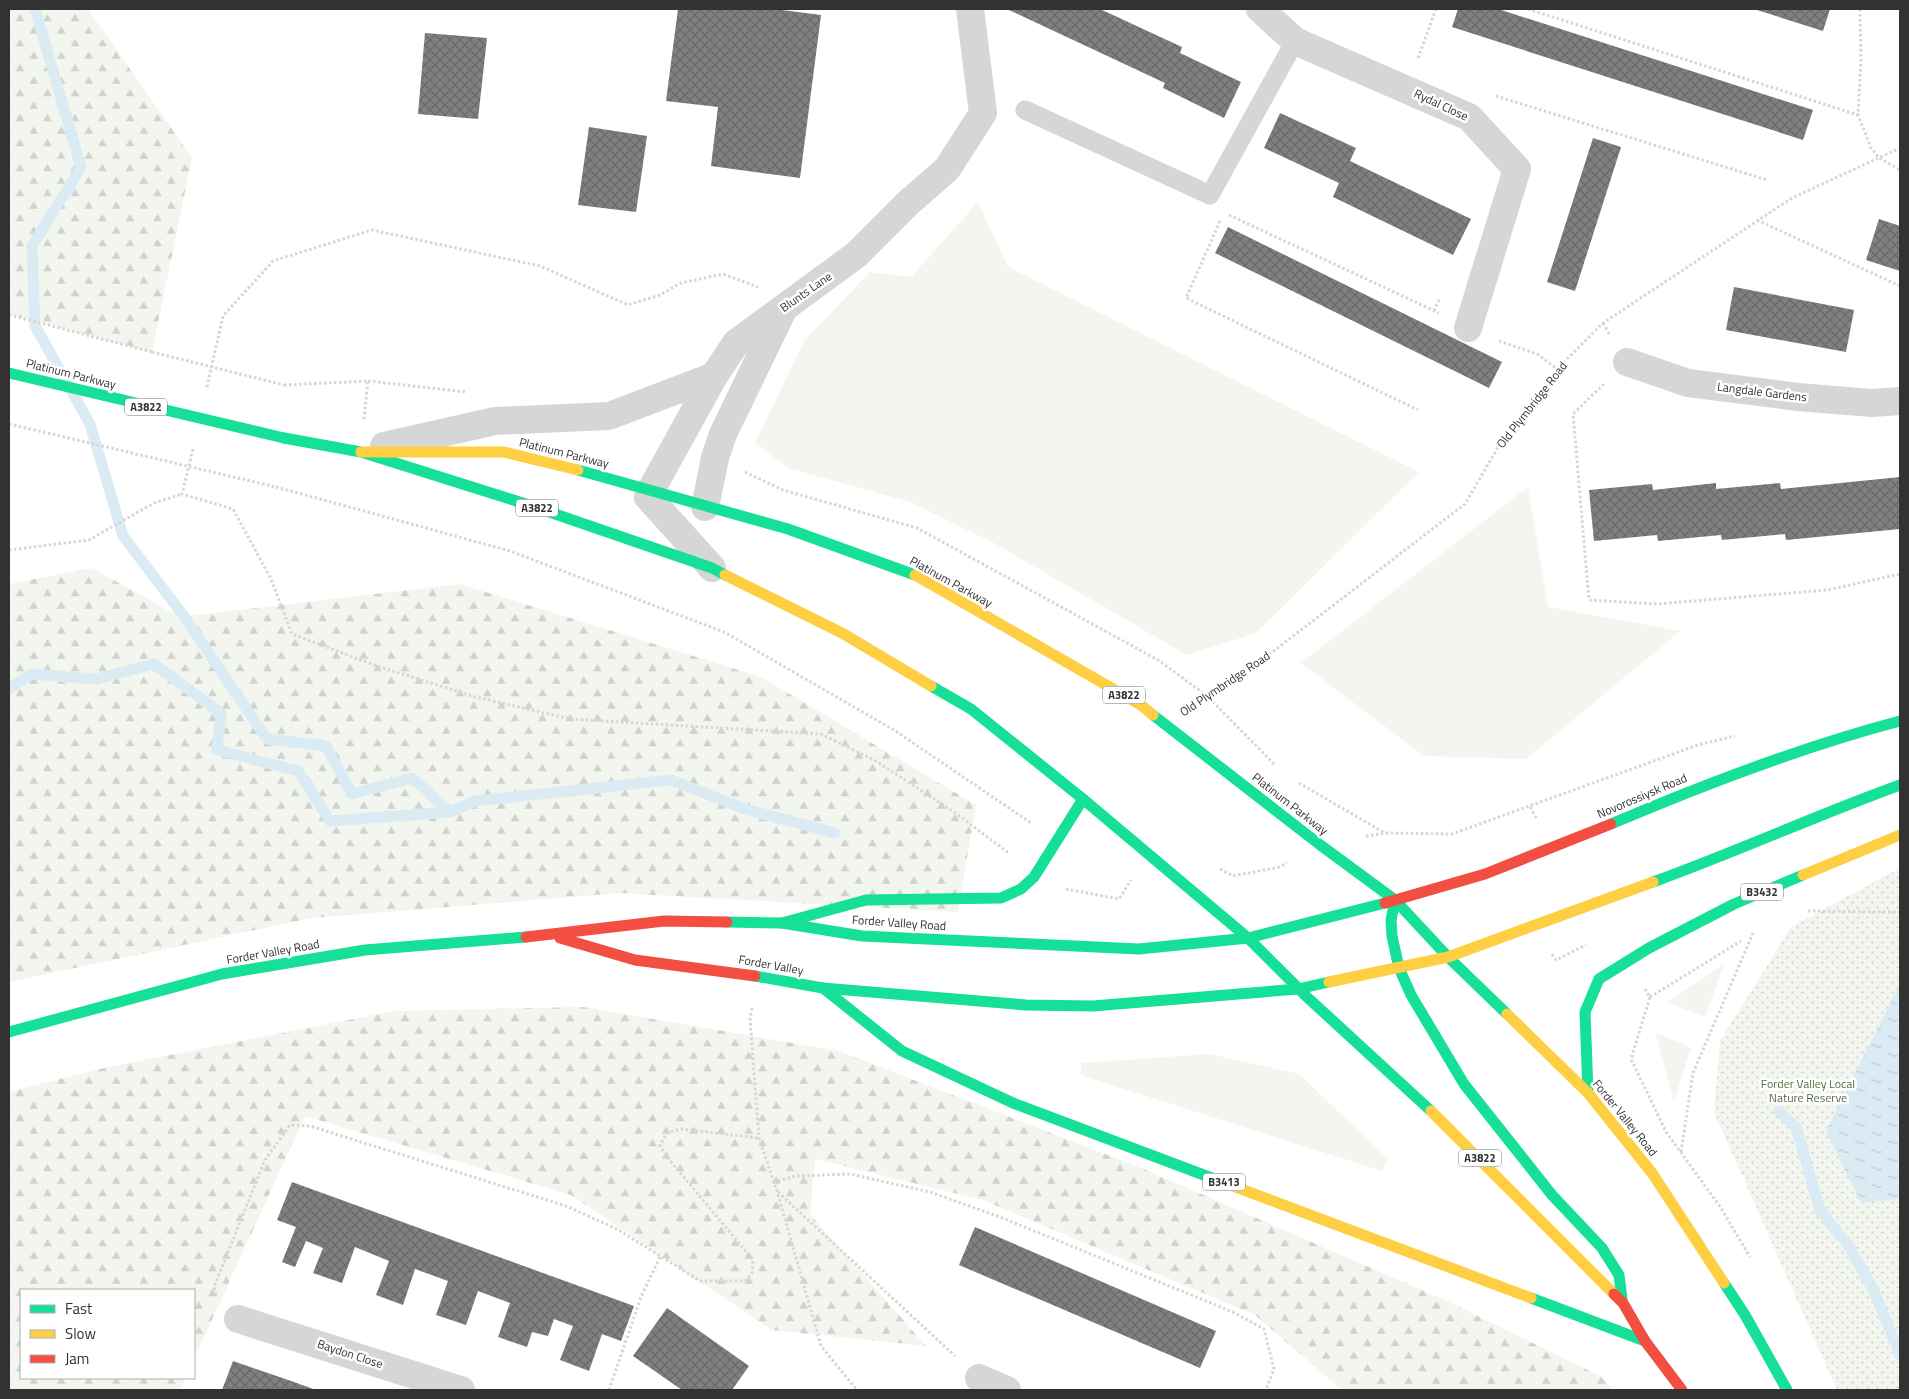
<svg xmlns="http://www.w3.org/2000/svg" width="1909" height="1399" font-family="'Titillium Web',sans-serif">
<defs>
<pattern id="forest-firs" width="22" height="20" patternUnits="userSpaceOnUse" patternTransform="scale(1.25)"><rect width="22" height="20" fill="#f2f6ee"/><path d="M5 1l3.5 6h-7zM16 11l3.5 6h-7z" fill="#d0d3cd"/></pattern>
<pattern id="park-dots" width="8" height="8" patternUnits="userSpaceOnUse" patternTransform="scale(1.25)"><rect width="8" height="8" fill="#f2f6ee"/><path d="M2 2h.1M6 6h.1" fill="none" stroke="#d0d3cd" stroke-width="1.8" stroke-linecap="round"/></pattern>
<pattern id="water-ripples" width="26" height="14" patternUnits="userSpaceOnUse" patternTransform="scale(1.25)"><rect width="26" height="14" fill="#dbebf3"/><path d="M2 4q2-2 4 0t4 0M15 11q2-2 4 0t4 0" fill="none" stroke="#bccad1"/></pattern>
<pattern id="building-cross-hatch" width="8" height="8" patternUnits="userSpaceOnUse" patternTransform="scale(1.25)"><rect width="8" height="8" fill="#808080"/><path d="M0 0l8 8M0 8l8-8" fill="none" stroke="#696969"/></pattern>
</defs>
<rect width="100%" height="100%" fill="#fff"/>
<!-- grass -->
<g fill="#f2f6ee">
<polygon points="978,202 1008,267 1419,472 1256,633 1187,655 992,542 910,502 788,468 755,443 804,341 870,272 911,277"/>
<polygon points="1528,487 1548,607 1680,631 1526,759 1424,756 1301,663"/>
<polygon points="1724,964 1705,1017 1667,1002"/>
<polygon points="1655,1032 1691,1048 1674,1101"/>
<polygon points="1209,1054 1299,1074 1388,1159 1382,1171 1080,1075 1082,1063"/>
</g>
<!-- forest -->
<g fill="url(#forest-firs)">
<polygon points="9,9 88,9 192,158 152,352 9,314"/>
<polygon points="92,568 180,617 460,584 761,677 976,805 958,912 619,893 312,918 9,982 9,584"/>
<polygon points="583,1007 839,1051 1139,1167 1447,1301 1602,1377 1613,1390 1342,1390 1255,1315 983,1200 815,1159 810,1214 926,1346 772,1330 571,1195 305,1116 194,1359 194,1290 21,1290 21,1378 185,1378 180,1390 9,1390 9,1092 104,1068 394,1011"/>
</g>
<!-- park -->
<polygon fill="url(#park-dots)" points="1900,868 1900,1390 1837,1390 1714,1112 1720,1041 1791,927"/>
<!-- water -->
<polygon fill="url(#water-ripples)" points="1898,988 1900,988 1900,1199 1861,1203 1826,1131"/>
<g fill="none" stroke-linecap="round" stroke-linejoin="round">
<!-- stream -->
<g stroke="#dbebf3" stroke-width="11">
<polyline points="35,9 81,167 32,246 35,326 90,424 123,536 183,615 267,739 326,746 352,794 412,778 450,812"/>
<polyline points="9,689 31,674 96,679 154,664 221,713 217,750 298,771 330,821 450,812 475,801 671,780 745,809 835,833"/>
<polyline points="1779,1111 1796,1127 1820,1210 1848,1245 1874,1291 1900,1355"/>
</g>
</g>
<!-- building -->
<g fill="url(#building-cross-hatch)">
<polygon points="678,9 774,9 821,15 800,178 711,166 718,107 666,101"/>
<polygon points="1007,9 1100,9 1182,47 1180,53 1241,82 1224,118 1163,88 1165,83"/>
<polygon points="1458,9 1498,9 1813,110 1803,140 1452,27"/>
<polygon points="1754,9 1830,9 1823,31"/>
<polygon points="425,33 487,38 478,119 418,114"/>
<polygon points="1280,113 1356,148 1350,161 1471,219 1453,255 1333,197 1339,183 1264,148"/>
<polygon points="589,127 647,136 636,212 578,205"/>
<polygon points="1593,138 1621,147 1575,291 1547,282"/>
<polygon points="1879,219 1900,226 1900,271 1866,260"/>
<polygon points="1228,227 1502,362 1489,388 1215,253"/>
<polygon points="1734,287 1854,310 1846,352 1726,330"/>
<polygon points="1900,477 1900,529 1786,540 1785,534 1722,540 1721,535 1658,541 1657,535 1594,541 1589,490 1652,484 1653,490 1716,483 1716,489 1780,483 1781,489"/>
<polygon points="292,1182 634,1306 621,1341 602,1334 589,1371 560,1360 573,1326 554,1319 548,1336 532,1332 527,1347 498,1337 510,1303 478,1291 466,1325 436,1315 448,1281 415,1269 403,1305 376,1295 389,1261 355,1247 342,1283 313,1273 323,1248 306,1241 295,1267 282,1262 296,1227 277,1220"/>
<polygon points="975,1227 1216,1331 1200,1368 959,1265"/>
<polygon points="667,1308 749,1366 732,1390 682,1390 633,1356"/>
<polygon points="233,1361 294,1382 316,1390 222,1390"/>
</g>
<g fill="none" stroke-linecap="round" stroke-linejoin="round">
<!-- path -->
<g stroke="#d6d6d6" stroke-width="3" stroke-dasharray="2.5 2.5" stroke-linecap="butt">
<polyline points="1528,9 1858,115"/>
<polyline points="1860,9 1861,62 1858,115 1871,148 1879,158 1900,170"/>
<polyline points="1418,58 1436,9"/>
<polyline points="1496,96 1767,180"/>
<polyline points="1229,215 1439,313"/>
<polyline points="1757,220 1900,286"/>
<polyline points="1220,221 1186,298 1418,410"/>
<polyline points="1434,311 1440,298"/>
<polyline points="9,315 152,352"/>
<polyline points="1603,323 1610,335"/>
<polyline points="1499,341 1537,354 1557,369"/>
<polyline points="368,381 467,392"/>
<polyline points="1604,384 1573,414 1589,600 1657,604 1827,590 1900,574"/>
<polyline points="284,385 368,381 364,419"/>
<polyline points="207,387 223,316 273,261 372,230 540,266 628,305 660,295 681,283 723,274 758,287"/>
<polyline points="193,449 182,494 233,509 271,579 292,634 377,666 472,696 570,719 821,734 876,761 954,812 1010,854"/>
<polyline points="745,472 783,490 917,528 1158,660 1206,695 1275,765"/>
<polyline points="276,487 510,551 724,632 894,730 1031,823"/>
<polyline points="9,550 89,540 154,503 182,494"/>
<polyline points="1194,704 1206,695 1245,673 1465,504 1504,437 1557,369 1603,323 1792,198 1900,148"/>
<polyline points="1299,783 1385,833"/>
<polyline points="1530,807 1537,819"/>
<polyline points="1366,836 1385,833 1452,834 1698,745 1735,736"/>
<polyline points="1220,869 1233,876 1280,867 1287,862"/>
<polyline points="1066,889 1119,899 1131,880"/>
<polyline points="1808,911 1900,912"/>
<polyline points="1552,954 1556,960 1586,945"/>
<polyline points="1645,989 1650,997 1631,1059 1666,1132 1721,1208 1750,1257"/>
<polyline points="1650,997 1741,941"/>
<polyline points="752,1008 750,1018 759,1138 777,1191 821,1346 857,1390"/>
<polyline points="1681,1152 1693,1073 1753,933"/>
<polyline points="773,1182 797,1176 850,1174 930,1192 1000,1217 1233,1312 1264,1329 1274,1369 1266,1390"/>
<polyline points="778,1192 955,1356"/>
<polyline points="216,1295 214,1287 265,1160 290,1125 310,1126 566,1206 617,1229 700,1281 745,1281 752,1273 753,1260 667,1157 660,1145 667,1133 681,1129 759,1138"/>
<polyline points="609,1390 641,1297 661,1255"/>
</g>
<!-- lane -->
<polyline stroke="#d6d6d6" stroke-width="19" points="1025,110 1210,195 1295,41"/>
<!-- street -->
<g stroke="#d6d6d6" stroke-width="28">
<polyline points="1260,9 1295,41 1469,117 1517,169 1468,328"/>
<polyline points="1627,362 1688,383 1798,397 1872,403 1900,401"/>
<polyline points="384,446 495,421 609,416 714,376"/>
<polyline points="705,507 715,458 723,434 782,312"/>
<polyline points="712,568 648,497 651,490 714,376 736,343 856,255 908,203 947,169 983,113 970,9"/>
<polyline points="238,1319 461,1390"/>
<polyline points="979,1378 1007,1390"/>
</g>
<!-- fast -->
<g stroke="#16e098" stroke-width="11">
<polyline points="284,438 361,452 529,505 712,568 725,575"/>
<polyline points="578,470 788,529 915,575"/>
<polyline points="931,686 971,709 1083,799 1248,938 1307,997 1431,1111"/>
<polyline points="1153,715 1319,844 1395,900 1448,957 1507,1014"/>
<path d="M1611 824C1705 784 1801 747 1900 721"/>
<path d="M1653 882C1736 852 1817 815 1900 785"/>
<polyline points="1395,900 1391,920 1392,936 1399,968 1411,995 1464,1084 1552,1195 1602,1248 1619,1275 1622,1299"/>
<polyline points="727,922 782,923 862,936 1139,949 1248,938 1385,903"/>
<polyline points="782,923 866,900 1001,898 1021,889 1034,877 1083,799"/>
<polyline points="755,976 823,988 1026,1005 1093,1006 1298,989 1329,982"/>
<polyline points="823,988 902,1051 1013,1103 1217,1180"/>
<polyline points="9,1032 222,974 365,950 526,937"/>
<polyline points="1588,1093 1585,1012 1599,979 1649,948 1734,904 1803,875"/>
<polyline points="1724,1283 1745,1315 1787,1390"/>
<polyline points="1531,1298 1645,1341"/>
</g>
<!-- slow -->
<g stroke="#ffcf43" stroke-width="11">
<polyline points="361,452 504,452 578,470"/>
<polyline points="725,575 842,633 931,686"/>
<polyline points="915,575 1141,705 1153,715"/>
<polyline points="1803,875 1900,835"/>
<polyline points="1329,982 1448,957 1653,882"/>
<polyline points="1507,1014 1588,1093 1652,1173 1724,1283"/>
<polyline points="1431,1111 1614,1294"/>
<polyline points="1217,1180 1531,1298"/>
</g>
<!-- jam -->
<g stroke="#f24e42" stroke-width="11">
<polyline points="1385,903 1485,874 1611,824"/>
<polyline points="526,937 664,921 727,922"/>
<polyline points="560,938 635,960 755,976"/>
<polyline points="1614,1294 1623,1303 1645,1341 1682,1390"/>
</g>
<!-- path-bridge -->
<g stroke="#d6d6d6" stroke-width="3" stroke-dasharray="2.5 2.5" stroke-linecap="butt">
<polyline points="152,352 284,385"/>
<polyline points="9,424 276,487"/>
</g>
<!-- fast-bridge -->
<polyline stroke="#16e098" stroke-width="11" points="9,373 284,438"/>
</g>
<g text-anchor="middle" stroke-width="5" stroke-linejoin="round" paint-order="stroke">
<!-- shield labels -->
<g fill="#fff" stroke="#707070" stroke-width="1">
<rect x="125" y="398.5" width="42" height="17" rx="4"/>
<rect x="516" y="499.5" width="42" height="17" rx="4"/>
<rect x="1103" y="686.5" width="42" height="17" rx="4"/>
<rect x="1741" y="883.5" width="42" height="17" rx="4"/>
<rect x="1459" y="1149.5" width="42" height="17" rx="4"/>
<rect x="1203" y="1173.5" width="42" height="17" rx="4"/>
</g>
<g font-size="11" font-weight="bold" fill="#323232">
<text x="146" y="411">A3822</text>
<text x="537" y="512">A3822</text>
<text x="1124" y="699">A3822</text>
<text x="1762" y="896">B3432</text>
<text x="1480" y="1162">A3822</text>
<text x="1224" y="1186">B3413</text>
</g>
<!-- street labels -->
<g font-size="12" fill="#323232" stroke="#fff">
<text transform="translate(1441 105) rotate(25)" y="4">Rydal Close</text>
<text transform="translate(806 292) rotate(-35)" y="4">Blunts Lane</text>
<text transform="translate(71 374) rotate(14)" y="4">Platinum Parkway</text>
<text transform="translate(1762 392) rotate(7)" y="4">Langdale Gardens</text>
<text transform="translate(1532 405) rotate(-52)" y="4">Old Plymbridge Road</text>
<text transform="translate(564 453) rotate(14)" y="4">Platinum Parkway</text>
<text transform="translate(951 582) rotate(29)" y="4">Platinum Parkway</text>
<text transform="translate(1225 684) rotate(-34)" y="4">Old Plymbridge Road</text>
<text transform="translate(1642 796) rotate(-23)" y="4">Novorossiysk Road</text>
<text transform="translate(1290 804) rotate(38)" y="4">Platinum Parkway</text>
<text transform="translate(899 923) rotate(4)" y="4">Forder Valley Road</text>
<text transform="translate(273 952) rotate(-10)" y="4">Forder Valley Road</text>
<text transform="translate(771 965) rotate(10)" y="4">Forder Valley</text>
<text transform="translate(1625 1118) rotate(51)" y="4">Forder Valley Road</text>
<text transform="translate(350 1354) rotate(18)" y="4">Baydon Close</text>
</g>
<!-- park labels -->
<g font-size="12" fill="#566f3d" stroke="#fff">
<text x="1808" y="1088">Forder Valley Local<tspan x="1808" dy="14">Nature Reserve</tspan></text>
</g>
</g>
<!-- border -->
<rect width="1909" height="1399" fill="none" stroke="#323232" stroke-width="20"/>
<!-- legend -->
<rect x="20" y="1289" width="175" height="90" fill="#ffffff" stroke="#adadad"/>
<rect x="30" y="1305" width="25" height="8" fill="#16e098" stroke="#adadad"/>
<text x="65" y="1314" font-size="15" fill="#323232">Fast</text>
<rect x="30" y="1330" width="25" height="8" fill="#ffcf43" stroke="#adadad"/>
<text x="65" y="1339" font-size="15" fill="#323232">Slow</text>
<rect x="30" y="1355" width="25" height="8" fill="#f24e42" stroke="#adadad"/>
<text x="65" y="1364" font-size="15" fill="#323232">Jam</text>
</svg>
